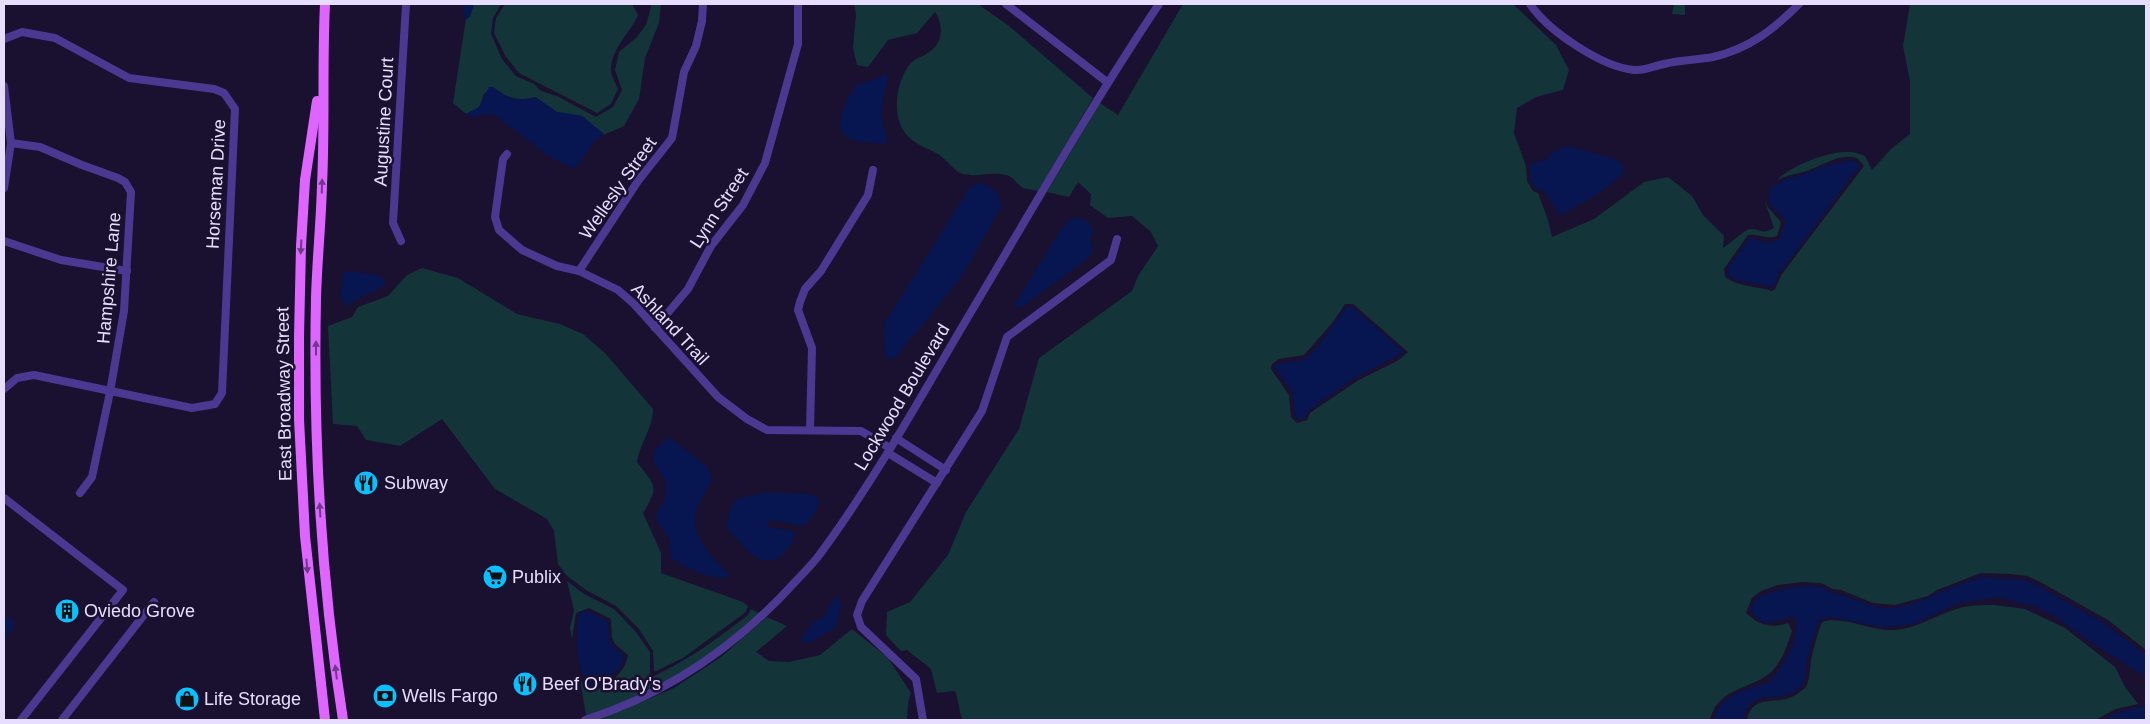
<svg xmlns="http://www.w3.org/2000/svg" width="2150" height="724" font-family="Helvetica,sans-serif">
<rect width="100%" height="100%" fill="#1a102f"/>
<!-- green -->
<g fill="#133539" fill-rule="evenodd">
<path d="M474 4H501L493 18 491 34 502 59 516 76 534 84 541 91 557 96 596 117 613 107 622 90 615 70 619 52 636 38 646 25 651 7 650 4H661L659 23 645 58 639 99 624 126 603 135 582 116 557 112 535 97C518 102 507 98 493 87L484 94 479 108 466 114 453 103 466 18V19L470 16Z"/>
<path d="M505 4H632L638 15C630 33 611 49 611 70 611 76 616 84 618 89L611 104 597 113 519 73 506 57 494 33 496 18Z"/>
<path d="M854 4H978L1009 26 1093 98 1038 191C1034 190 1027 189 1023 188 1018 185 1014 178 1009 176 993 170 977 178 963 174 953 171 946 158 936 153 927 148 917 145 910 138 890 121 895 83 910 64 916 57 923 57 929 52 943 43 944 25 935 12L917 33 888 40 868 67 857 65 853 48 856 14Z"/>
<path d="M1183 4H1513L1556 45 1569 70 1563 90 1536 97 1517 108 1514 133 1526 166 1527 181 1533 191 1538 193 1548 220 1552 237 1594 219 1644 182 1668 177 1692 196 1703 215 1724 236 1723 248C1730 244 1744 230 1750 229 1761 229 1762 235 1774 228L1765 202V200C1767 210 1776 214 1781 223L1777 236C1767 240 1759 233 1748 235L1724 269 1725 277C1739 287 1756 286 1772 291L1775 289 1782 274 1864 166C1861 162 1858 157 1852 157 1837 155 1821 166 1807 171 1797 174 1787 175 1777 180 1791 166 1826 152 1846 152 1852 151 1859 154 1865 156L1872 170 1891 149 1910 134V81L1903 46 1910 4H2146V650L2108 620 2042 583 2027 576 2010 574 1981 573 1937 590 1928 596 1895 605 1873 603 1841 590 1833 589 1821 583 1802 582 1778 585 1761 591 1752 598 1746 613C1759 625 1771 629 1788 623L1792 631C1787 645 1784 657 1774 669 1756 690 1718 685 1710 720H962L956 693 954 691 937 693 931 669 907 650 901 651 886 635 887 612 910 602 948 555 966 512 1019 429 1039 358 1132 291 1138 276 1158 246 1151 232 1132 216 1108 218 1090 205 1091 194 1078 182 1069 197 1047 192 1100 103 1118 115ZM1345 304H1353L1408 352 1399 360 1357 381 1310 413 1307 420 1297 423 1291 417 1289 395 1271 369 1272 364 1279 359 1304 355 1333 322Z"/>
<polygon points="1674,4 1685,4 1685,15 1672,14"/>
<path d="M422 268 458 278 517 314 560 324 583 334 605 353 653 409C653 428 640 443 637 462 655 486 660 486 643 513L661 553V573L743 602 748 606 746 612 683 658 654 672 653 651 639 629 616 606 586 590 567 576 558 564 554 531 547 519 495 489 442 419 400 446 366 440 357 426 333 424 328 326 352 317 358 307 388 296 407 275Z"/>
<path d="M567 581 584 594 614 609 636 632 650 652V674L654 676C690 659 717 639 748 615L751 609 759 613C745 625 731 639 716 650 676 679 630 701 583 717L586 715 579 674 584 687 597 690C612 681 625 673 628 655L615 644 612 638 611 619 589 608 576 613 572 639 570 628 574 610Z"/>
<path d="M1994 605 2025 609 2065 628 2115 667 2125 687 2138 704 2116 709 2095 720H1747C1752 692 1779 707 1797 694 1800 692 1804 689 1806 687 1810 679 1810 668 1811 660 1814 647 1817 634 1822 622 1842 615 1873 632 1895 630 1919 628 1937 614 1960 608 1970 605 1983 605 1994 605Z"/>
<polygon points="767,617 787,626 756,652 769,661 789,662 820,655 852,629 888,658 911,693 908,703 907,720 599,720 674,688 721,657"/>
</g>
<!-- water -->
<g fill="#071651">
<polygon points="464,4 474,4 470,16 466,20 463,12"/>
<path d="M885 74 888 76C885 89 880 106 882 120 883 128 887 135 887 143 835 144 830 129 855 86L873 80Z"/>
<path d="M489 87H493C507 99 518 102 535 97L557 112 582 116 604 134 593 143 575 169 550 157 493 114 470 117 466 114 479 107Z"/>
<path d="M1568 146 1615 159 1623 166 1624 172C1606 191 1582 203 1560 215L1544 191 1535 188 1530 179V165L1547 159 1554 151Z"/>
<path d="M1852 160 1857 163 1860 168 1853 174 1782 270 1778 272V277L1772 287C1758 282 1741 284 1729 275L1728 268 1750 238 1770 243 1780 239 1782 229 1786 223 1781 214 1770 205 1769 197 1771 187 1786 179 1807 174 1822 167Z"/>
<path d="M982 183 996 191 1002 205 962 276 916 333C903 342 905 350 894 359L885 357 884 324 971 186Z"/>
<path d="M1075 218C1084 218 1088 221 1093 229L1091 241 1093 251 1090 257 1020 308 1014 306 1059 232 1068 221Z"/>
<path d="M349 271 377 275 384 279 385 283C375 295 360 294 349 305H346C338 297 342 285 343 274Z"/>
<path d="M1346 307H1352L1404 352 1355 378 1307 411 1305 417 1299 420 1295 415 1293 393 1274 366C1284 360 1295 364 1305 359 1313 355 1340 317 1346 307Z"/>
<path d="M671 438 707 467 712 480C708 490 700 499 697 509 688 536 714 559 731 577 709 581 690 569 671 559L669 539 655 517C670 492 671 484 653 462 654 449 659 442 671 438Z"/>
<path d="M810 494 819 499C818 511 812 518 803 526L771 520 767 522 768 527 790 530 795 533C792 548 779 564 762 560 751 557 734 537 727 528 728 519 729 509 735 502 747 489 793 494 810 494Z"/>
<path d="M1981 577 2026 580 2040 587 2105 624 2146 655V677L2086 639 2056 617 2037 607 1999 597 1959 603 1913 624 1894 626 1880 627 1833 617 1820 619C1814 632 1810 646 1807 660 1806 668 1806 676 1803 683 1802 686 1798 689 1795 691 1775 704 1750 687 1743 720H1714C1719 695 1748 688 1769 683 1782 667 1802 638 1795 617 1782 616 1768 629 1756 617 1750 611 1751 602 1758 598 1769 590 1807 584 1820 587 1824 588 1827 591 1830 592 1834 594 1838 594 1841 595 1859 600 1877 611 1896 608 1911 606 1925 599 1939 593 1952 587 1967 582 1981 577Z"/>
<polygon points="838,596 841,606 835,628 809,643 802,642 801,638 813,623 824,617 831,602"/>
<path d="M587 611 608 622C608 641 609 644 624 656L620 668 597 686 587 685C576 659 575 641 579 614Z"/>
<polygon points="4,617 9,619 14,617 13,628 4,642"/>
<polygon points="2146,705 2146,720 2102,720 2117,713"/>
</g>
<g fill="none" stroke-linecap="round" stroke-linejoin="round">
<!-- minor -->
<g stroke="#4a3891" stroke-width="8">
<polyline points="1006,4 1107,82"/>
<path d="M1530 4C1548 31 1602 67 1634 70 1644 71 1654 66 1664 64 1680 60 1697 60 1713 57 1749 49 1774 29 1799 4"/>
<polyline points="4,39 22,32 55,38 129,78 214,89 224,93 235,109 222,393 215,404 192,408 34,375 17,378 4,389"/>
<polyline points="4,86 11,143 4,188"/>
<polyline points="11,143 40,147 82,165 118,178 125,182 131,192 124,311 110,392 92,477 80,493"/>
<polyline points="507,154 503,159 495,217 499,230 522,250 557,266 579,271 618,290 634,304 718,397 747,419 767,430 861,431 890,448"/>
<polyline points="4,241 61,260 127,271"/>
<polyline points="401,241 393,223 406,4"/>
<polyline points="579,271 638,181 672,138 684,72 696,46 702,21 703,4"/>
<polyline points="655,328 688,289 711,246 743,205 765,163 798,44 798,4"/>
<polyline points="810,430 812,348 798,310 800,302 805,289 821,271 868,195 873,170"/>
<polyline points="896,438 946,470"/>
<polyline points="888,453 937,483"/>
<polyline points="4,498 123,590 21,720"/>
<polyline points="62,720 154,602"/>
<path d="M585 720C667 694 737 646 795 582 803 573 813 564 820 554 874 481 919 400 965 322 1029 215 1090 107 1159 4"/>
<polyline points="923,720 916,679 861,627 857,615 862,601 982,411 1007,337 1111,260 1117,239"/>
</g>
<!-- major -->
<g stroke="#de65ff" stroke-width="10">
<path d="M325 4C322 64 325 125 322 185 321 223 317 261 316 298 313 440 321 581 343 720"/>
<polyline points="317,101 305,180 301,246 299,337 299,419 305,536 325,720"/>
</g>
</g>
<!-- one-way arrows -->
<defs><path id="oneway-solid" d="M-6-.8H1V-3.2L6.5 0L1 3.2V.8H-6Z" transform="scale(1.25)"/></defs>
<g fill="#72368d">
<use href="#oneway-solid" transform="translate(322 186) rotate(-88)"/>
<use href="#oneway-solid" transform="translate(301 247) rotate(93)"/>
<use href="#oneway-solid" transform="translate(316 348) rotate(-90)"/>
<use href="#oneway-solid" transform="translate(320 510) rotate(-93)"/>
<use href="#oneway-solid" transform="translate(307 566) rotate(85)"/>
<use href="#oneway-solid" transform="translate(336 672) rotate(-97)"/>
</g>
<!-- icons -->
<defs>
<symbol id="restaurant-disc" viewBox="-11 -11 22 22"><circle r="9.5" fill="#0ac0ff" stroke="#1a102f"/><path d="M-5-6h1v4h1v-4h1v4h1v-4h1v5L-1.5 .5V6h-2V.5L-5-1ZM5-6V6H3V1.5H1.5Q1.5-4 5-6Z" fill="#111"/></symbol>
<symbol id="supermarket-disc" viewBox="-11 -11 22 22"><circle r="9.5" fill="#0ac0ff" stroke="#1a102f"/><path d="M-6-5.5h2.5l.6 2H6L4.5 2H-2.5L-4.4-4H-6ZM-1.5 3.2a1.3 1.3 0 1 0 .1 0ZM3 3.2a1.3 1.3 0 1 0 .1 0Z" fill="#111"/></symbol>
<symbol id="building-disc" viewBox="-11 -11 22 22"><circle r="9.5" fill="#0ac0ff" stroke="#1a102f"/><path d="M-4-6H4V6H1V3H-1V6H-4ZM-2.5-4.3h1.7v1.8h-1.7ZM.8-4.3h1.7v1.8H.8ZM-2.5-1h1.7V.8h-1.7ZM.8-1h1.7V.8H.8Z" fill="#111"/></symbol>
<symbol id="bank-disc" viewBox="-11 -11 22 22"><circle r="9.5" fill="#0ac0ff" stroke="#1a102f"/><path d="M-6-4H6V4H-6ZM0-2.3a2.3 2.3 0 1 0 0 4.6a2.3 2.3 0 1 0 0-4.6Z" fill="#111"/></symbol>
<symbol id="shop-disc" viewBox="-11 -11 22 22"><circle r="9.5" fill="#0ac0ff" stroke="#1a102f"/><path d="M-5-2.5h2.3a2.7 3.5 0 0 1 5.4 0H5L5.5 6h-11ZM-1.5-2.5h3a1.5 2.3 0 0 0-3 0Z" fill="#111"/></symbol>
</defs>
<g fill-rule="evenodd">
<use href="#restaurant-disc" x="352" y="469" width="28" height="28"/>
<use href="#supermarket-disc" x="481" y="563" width="28" height="28"/>
<use href="#building-disc" x="53" y="597" width="28" height="28"/>
<use href="#restaurant-disc" x="511" y="670" width="28" height="28"/>
<use href="#bank-disc" x="371" y="682" width="28" height="28"/>
<use href="#shop-disc" x="173" y="685" width="28" height="28"/>
</g>
<g text-anchor="middle" stroke-width="5" stroke-linejoin="round" paint-order="stroke">
<!-- street labels -->
<g font-size="18" fill="#e7deff" stroke="#1a102f">
<text transform="translate(384 122) rotate(-87)" y="6">Augustine Court</text>
<text transform="translate(216 184) rotate(-87)" y="6">Horseman Drive</text>
<text transform="translate(618 188) rotate(-55)" y="6">Wellesly Street</text>
<text transform="translate(719 208) rotate(-57)" y="6">Lynn Street</text>
<text transform="translate(109 278) rotate(-85)" y="6">Hampshire Lane</text>
<text transform="translate(670 324) rotate(47)" y="6">Ashland Trail</text>
<text transform="translate(284 394) rotate(-91)" y="6">East Broadway Street</text>
<text transform="translate(902 397) rotate(-59)" y="6">Lockwood Boulevard</text>
</g>
<!-- poi labels -->
<g font-size="18" fill="#e7deff" stroke="#1a102f" text-anchor="start">
<text x="384" y="489">Subway</text>
<text x="512" y="583">Publix</text>
<text x="84" y="617">Oviedo Grove</text>
<text x="542" y="690">Beef O'Brady's</text>
<text x="402" y="702">Wells Fargo</text>
<text x="204" y="705">Life Storage</text>
</g>
</g>
<!-- border -->
<rect width="2150" height="724" fill="none" stroke="#e7deff" stroke-width="10"/>
</svg>
